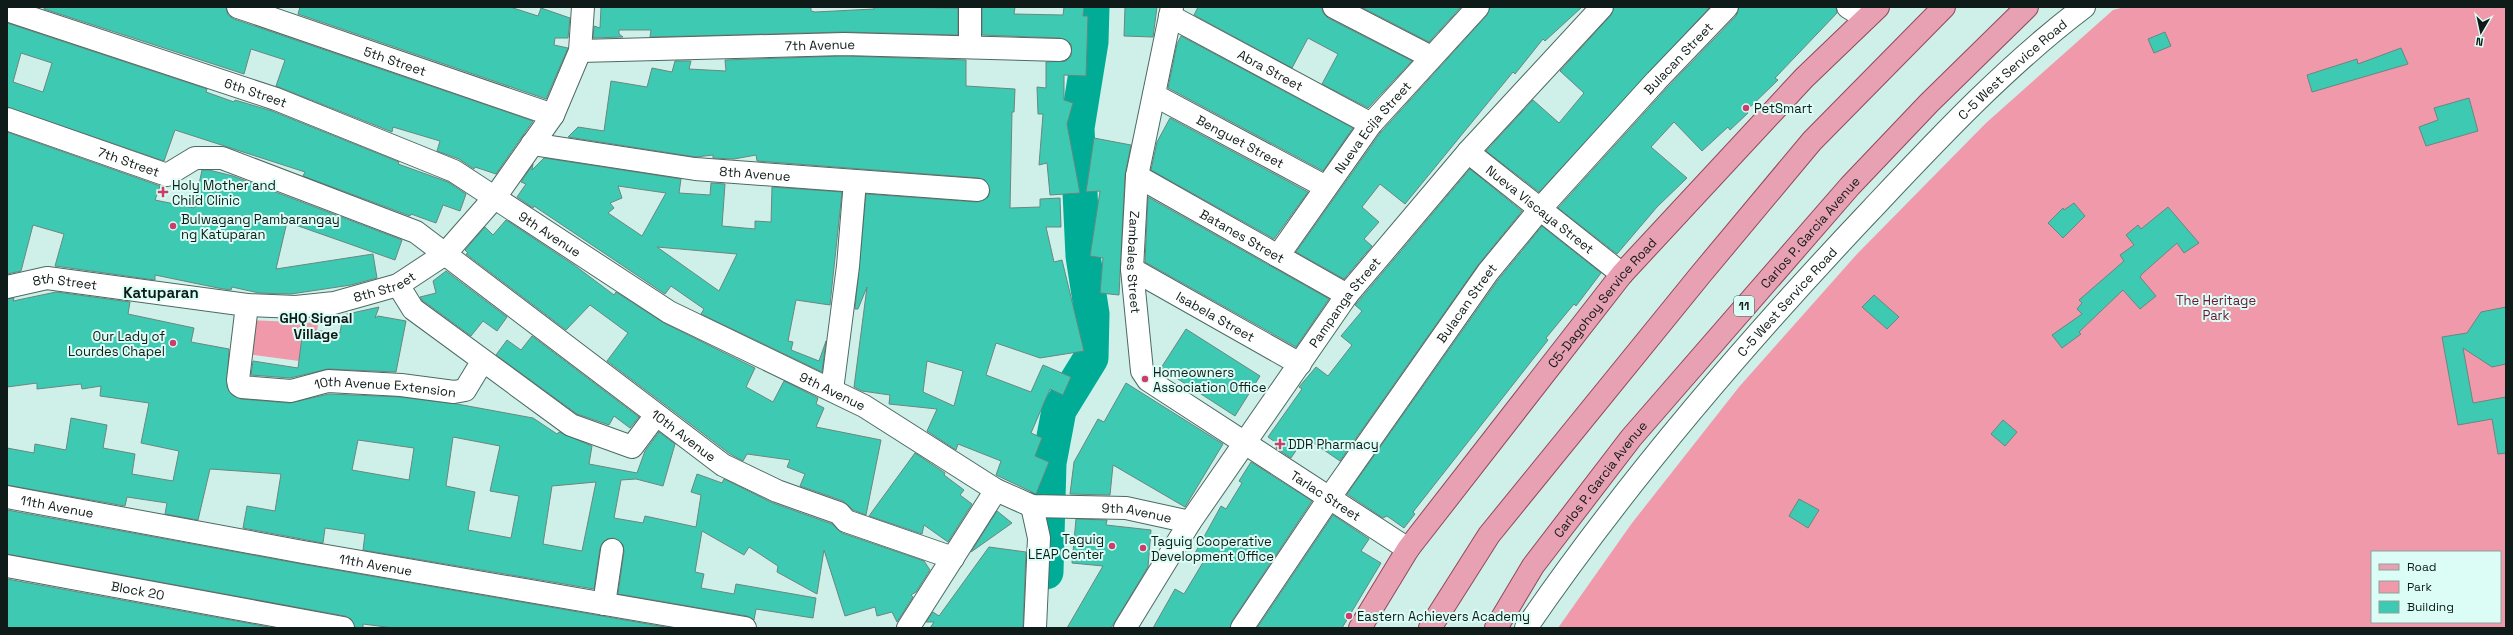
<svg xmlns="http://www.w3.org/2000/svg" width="2513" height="635" font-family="'Space Grotesk',sans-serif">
<rect width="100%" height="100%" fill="#cff0e8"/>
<!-- green -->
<g fill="#ef99ab" fill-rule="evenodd">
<path d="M2125 7H2506V628H1558L1632 523 1739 387 1857 254 1986 123 2113 10ZM2372 552H2500V622H2372Z"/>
<polygon points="250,320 318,323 314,363 246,354"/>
</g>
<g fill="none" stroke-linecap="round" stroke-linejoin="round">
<!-- river -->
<polyline stroke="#00ac96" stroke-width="35" points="1046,572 1049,463 1059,410 1091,358 1092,314 1083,256 1077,128 1091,42 1092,7"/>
</g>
<!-- building -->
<g fill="#3ec9b2" stroke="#698780" fill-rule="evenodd">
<polygon points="44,7 226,7 228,15 234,19 533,121 496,174 475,167 474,169 459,159 437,151 440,141 393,127 392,132 276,86 285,60 251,49 244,74 44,9"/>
<polygon points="300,7 510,7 538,16 541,8 570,18 568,38 555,38 554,45 568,48 546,99 298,14"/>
<polygon points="601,7 811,7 811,11 815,12 874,9 874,7 958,8 958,35 844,32 650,37 651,30 619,30 619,34 623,37 593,38 594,26 600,28"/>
<polygon points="985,7 1015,7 1014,14 1063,15 1064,7 1084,7 1083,16 1088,16 1086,76 1064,75 1064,100 1073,103 1067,124 1080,193 1050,195 1047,163 1039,165 1043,114 1038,114 1037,87 1046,88 1046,62 1066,61 1071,56 1071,44 1060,38 982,35 982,8"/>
<polygon points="1125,7 1157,7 1153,37 1124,36"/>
<polygon points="1198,7 1322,7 1323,13 1328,18 1412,61 1368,108 1322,84 1338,54 1308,38 1292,68 1194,15"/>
<polygon points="1361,7 1461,7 1429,42"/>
<polygon points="1490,7 1582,7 1545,41 1543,39 1515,74 1513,72 1405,204 1380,184 1362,207 1379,222 1364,239 1372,246 1344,279 1296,252 1381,132 1487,15"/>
<polygon points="1614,7 1710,7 1539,192 1486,151 1533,100 1559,123 1584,93 1560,71 1611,15"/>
<polygon points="1739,7 1836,7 1837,13 1775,78 1778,80 1746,111 1748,113 1730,130 1728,127 1702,151 1674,122 1651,147 1687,178 1657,207 1617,254 1558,208 1665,90 1736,16"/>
<path d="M7 23 207 89 206 92 234 102 235 100 272 111 399 162 398 164 448 182 466 194 460 211 443 205 436 223 411 214 410 216 303 176 305 172 175 130 164 161 7 107ZM21 53 52 63 43 92 13 82Z"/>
<polygon points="2165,32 2171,46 2154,53 2148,39"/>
<polygon points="1181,36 1353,128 1323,171 1168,88 1177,44"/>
<polygon points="2401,48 2408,64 2312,92 2307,75 2357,59 2358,64"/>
<path d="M844 56 966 60V86L1015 89 1014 112H1012L1010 208 1040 207V199L1060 198 1061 227H1046L1054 262 1062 260 1084 351 1040 358 996 343 986 375 1031 392 1043 365 1071 377 1063 395 1050 389 1031 433 1042 438 1035 456 1049 462 1036 494 996 475 1001 461 958 444 956 450 927 431 937 409 889 404 890 395 862 391 854 387 867 287 858 309H855L866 194 977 202 988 197 990 191 985 180 979 178 757 161 756 155 734 159 713 158V155L696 157 568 137 578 127 604 131 611 81 647 87 652 68 672 72 675 61H691L689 69 726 71 725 60ZM927 361 963 371 954 406 923 392Z"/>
<polygon points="2469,98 2478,131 2426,146 2419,127 2438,120 2434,108"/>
<polygon points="1170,118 1308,192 1274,239 1151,170 1157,142"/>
<polygon points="7,132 160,186 155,200 194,208 202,170 209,170 233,176 402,240 395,260 287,222 276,269 373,254 377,278 351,285 291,294 259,293 232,287 231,290 218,288 155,275 155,280 55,266 64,234 33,225 21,271 7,274"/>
<polygon points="1094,138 1131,145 1125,175 1119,295 1100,293 1103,258 1090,256 1100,191 1086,192"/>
<path d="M544 158 681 179 679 193 710 195 711 183 725 184 722 226 755 229V221L771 222 772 187 842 192 830 305 796 300 788 341 793 342 791 350 819 361 826 341 822 372 701 314 704 309 671 286 665 294 534 206 533 208 523 201 517 197 526 184 521 182 533 164 532 170ZM618 186 666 193 642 236 608 213 614 208 610 203 622 198ZM657 247 737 254 719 291Z"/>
<polygon points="1470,169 1522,211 1478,265 1340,461 1305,437 1291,458 1276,448 1278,444 1268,437 1302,389 1299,387 1316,367 1328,376 1352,345 1341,336 1362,311 1355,305 1357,303"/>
<polygon points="1148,197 1329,299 1296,347 1145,262"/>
<polygon points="2074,203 2085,216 2063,238 2048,223 2063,208 2064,210"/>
<polygon points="2168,207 2199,243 2184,253 2177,243 2142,274 2140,277 2156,296 2140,309 2123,290 2079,332 2081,334 2062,348 2052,335 2082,314 2077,309 2082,303 2079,300 2124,261 2120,255 2134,245 2126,235 2138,225 2141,229"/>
<polygon points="506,220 574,265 614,295 616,292 664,323 755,368 746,387 773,402 784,381 818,398 816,404 824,408 816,427 881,440 866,515 853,510 843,501 800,486 805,474 787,467 790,460 747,454 743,461 730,454 607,361 628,333 590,305 566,330 466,254 468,253 465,250 485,227 493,235"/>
<polygon points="1542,226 1601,273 1576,306 1574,304 1546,338 1548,340 1413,512 1415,514 1404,528 1387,516 1383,518 1347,494 1498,280"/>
<polygon points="446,271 507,317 497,331 483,321 471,336 422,300 420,297 436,293 433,281"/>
<path d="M56 292 130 302 128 314 194 328 191 342 229 349 227 387 232 395 241 399 290 403 329 394 400 397 457 404 533 418 557 434 559 432 592 446 589 464 637 473 645 451 659 432 675 444 663 486 636 479 621 480 614 518 643 523 645 516 696 527 701 495 691 492 697 474 722 483 724 479 773 503 832 524 842 533 924 561 930 570 916 592 911 595 913 597 897 622 892 612 877 616 875 607 845 616 824 550 817 594 777 572 778 566 749 547 744 555 702 531 695 572 704 574 701 588 734 594 736 584 816 598 813 618 756 609 754 620 747 616 618 594 624 551 623 545 614 538 607 539 600 548 594 589 363 550 365 534 325 528 323 543 243 528 247 506 275 511 281 474 210 469 198 520 165 514 167 503 127 497 125 506 7 485V448L34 453 35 444 66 450 71 418 107 425 103 448 135 454 132 474 173 481 179 451 141 443 149 403 100 396 101 386 82 389 81 384 37 389V383L7 387V299L14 298 13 301ZM453 437 500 446 490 491 519 496 511 538 468 530 475 492 446 486ZM358 440 414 448 409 480 352 470ZM596 482 582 551 543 544 552 486Z"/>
<polygon points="1874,295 1899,317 1887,329 1862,307"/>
<polygon points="379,307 375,318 378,316 406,321 396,372 328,369 290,378 251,375 253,361 298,368 303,329 340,333 343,315"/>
<polygon points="2506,307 2506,364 2492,367 2463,348 2473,403 2506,397 2506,453 2498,454 2492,419 2458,425 2442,337 2467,333 2481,312"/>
<polygon points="1186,329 1260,376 1235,416 1161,368"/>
<polygon points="532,336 639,417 630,428 614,416 609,425 577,414 496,355 507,340 521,350"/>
<polygon points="1126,383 1223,444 1185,507 1113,465 1110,495 1070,494 1074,462 1098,419 1104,422"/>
<polygon points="2003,420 2017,432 2005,446 1991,434"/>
<polygon points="915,453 945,473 944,475 964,490 960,495 972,504 948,542 924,525 922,534 869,516"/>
<polygon points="1251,462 1312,501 1232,621 1230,628 1153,628 1175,589 1184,594 1205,559 1195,553 1221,506 1226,509 1242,483 1239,481"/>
<polygon points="1799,499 1819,510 1808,528 1789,516"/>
<polygon points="7,510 301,564 671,628 394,628 363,624 363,628 355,628 351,619 345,616 7,554"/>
<polygon points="997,511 1012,523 971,552"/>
<polygon points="1333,515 1369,539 1361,551 1381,563 1342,628 1257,628"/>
<polygon points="1076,519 1107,520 1106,525 1151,530 1148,567 1111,628 1067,628 1103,566 1072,563"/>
<polygon points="989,547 1026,552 1023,628 930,628 934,622 926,622 933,612 939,616"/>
<polygon points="7,579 274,628 7,628"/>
</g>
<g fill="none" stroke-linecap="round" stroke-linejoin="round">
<defs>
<g id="minor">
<path id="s1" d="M238 7 553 115"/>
<polyline points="970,7 970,47"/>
<path id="s2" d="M1172 7 1137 176 1132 269 1142 371 1148 380 1408 549"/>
<polyline points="1334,7 1431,57"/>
<polyline points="1848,7 1866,18"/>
<path id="s3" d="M7 10 276 99 454 171 669 312 864 406 996 490 1032 506 1126 508 1190 522"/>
<path id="s4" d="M1170 16 1371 124"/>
<path id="s5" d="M580 51 844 44 1060 50"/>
<path id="s6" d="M1154 95 1326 187"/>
<path id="s7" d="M7 119 167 175 195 158H222L416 232 723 465 777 491 839 513 846 521 953 558"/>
<path id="s8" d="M532 144 695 169 978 190"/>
<path id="s9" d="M1468 152 1622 274"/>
<path id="s10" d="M1137 176 1347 295"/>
<path id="s11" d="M1278 256 1371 124 1478 7"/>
<path id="s12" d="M1132 269 1300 364"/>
<polyline points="398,285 413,309 571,425 632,447 656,415"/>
<path id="s13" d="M7 287 47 278 247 305 296 307 334 303 398 285 445 254 495 197 553 115 580 51 583 7"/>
<path id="s14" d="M247 305 238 380 239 385 242 387 291 391 328 381 401 385 454 392 465 390 482 362"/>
<polyline points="832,390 848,266 855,181"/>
<path id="s15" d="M7 497 303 552 745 628"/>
<polyline points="1032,506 1039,538 1035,628"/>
<path id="s16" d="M7 566 343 628"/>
<polyline points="604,604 612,550"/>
<polyline points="908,628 996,490"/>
<path id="s17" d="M1125 628 1190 522 1347 295 1468 152 1602 7"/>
<path id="s18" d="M1242 628 1330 497 1488 272 1540 209 1656 81 1727 7"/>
<path id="s19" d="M1526 628C1628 479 1747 341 1871 210 1938 139 2006 66 2084 7"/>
</g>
<g id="major">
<path id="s20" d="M1360 628 1408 549 1622 274 1804 78 1878 7"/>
<polyline points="1430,628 1489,535 1701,274 1812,141 1944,7"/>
<path id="s21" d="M1496 628 1533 566 1631 438 1850 186 1929 103 2027 7"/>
</g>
</defs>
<!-- minor casing -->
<use href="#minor" stroke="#4c6a63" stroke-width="24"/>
<!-- major casing -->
<use href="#major" stroke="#92485c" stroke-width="24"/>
<!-- minor -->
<use href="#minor" stroke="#fff" stroke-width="22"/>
<!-- major -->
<use href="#major" stroke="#e8a0b3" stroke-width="22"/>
</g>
<!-- markers -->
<g fill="#cc3e6a" stroke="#dcfdf5" stroke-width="1.5">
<circle cx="1746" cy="108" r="4"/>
<path d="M161 186h4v4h4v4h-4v4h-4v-4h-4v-4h4z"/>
<circle cx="173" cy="226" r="4"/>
<circle cx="173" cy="343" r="4"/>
<circle cx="1145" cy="379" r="4"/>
<path d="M1278 438h4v4h4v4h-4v4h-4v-4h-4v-4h4z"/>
<circle cx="1112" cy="546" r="4"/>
<circle cx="1143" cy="548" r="4"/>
<circle cx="1349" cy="616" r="4"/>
</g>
<g text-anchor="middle" stroke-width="4" stroke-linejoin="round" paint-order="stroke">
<!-- shield labels -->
<rect fill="#dcfdf5" stroke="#4c5f5a" stroke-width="1" x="1734" y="296" width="20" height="20" rx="3"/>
<g font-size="12" font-weight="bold" fill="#0f1b18">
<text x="1744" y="310">11</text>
</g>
<!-- street labels -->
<g font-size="13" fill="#0f1b18" stroke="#dcfdf5">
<text dy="5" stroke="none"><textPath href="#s5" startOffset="240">7th Avenue</textPath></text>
<text dy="5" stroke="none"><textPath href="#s18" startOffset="719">Bulacan Street</textPath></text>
<text dy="5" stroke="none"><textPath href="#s1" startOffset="166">5th Street</textPath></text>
<text dy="5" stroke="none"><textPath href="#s4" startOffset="114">Abra Street</textPath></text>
<text dy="5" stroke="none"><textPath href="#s19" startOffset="742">C-5 West Service Road</textPath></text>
<text dy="5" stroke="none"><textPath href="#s3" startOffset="262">6th Street</textPath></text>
<text dy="5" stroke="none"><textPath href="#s11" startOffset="160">Nueva Ecija Street</textPath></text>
<text dy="5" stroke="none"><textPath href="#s6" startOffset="98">Benguet Street</textPath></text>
<text dy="5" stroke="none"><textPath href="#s7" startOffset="129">7th Street</textPath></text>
<text dy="5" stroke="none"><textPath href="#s8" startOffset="225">8th Avenue</textPath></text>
<text dy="5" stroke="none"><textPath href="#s9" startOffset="92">Nueva Viscaya Street</textPath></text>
<text dy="5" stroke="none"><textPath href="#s3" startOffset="590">9th Avenue</textPath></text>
<text dy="5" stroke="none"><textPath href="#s21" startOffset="506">Carlos P. Garcia Avenue</textPath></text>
<text dy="5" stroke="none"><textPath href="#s10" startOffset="121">Batanes Street</textPath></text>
<text dy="5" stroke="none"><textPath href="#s2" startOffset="259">Zambales Street</textPath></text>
<text dy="5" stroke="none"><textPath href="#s13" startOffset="59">8th Street</textPath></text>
<text dy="5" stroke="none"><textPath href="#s13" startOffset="383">8th Street</textPath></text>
<text dy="5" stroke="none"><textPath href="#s19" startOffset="418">C-5 West Service Road</textPath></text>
<text dy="5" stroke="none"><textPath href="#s17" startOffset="393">Pampanga Street</textPath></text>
<text dy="5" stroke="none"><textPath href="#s20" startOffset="406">C5-Dagohoy Service Road</textPath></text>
<text dy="5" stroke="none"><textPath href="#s18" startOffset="395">Bulacan Street</textPath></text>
<text dy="5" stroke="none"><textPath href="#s12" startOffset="96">Isabela Street</textPath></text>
<text dy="5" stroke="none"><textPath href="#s14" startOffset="229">10th Avenue Extension</textPath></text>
<text dy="5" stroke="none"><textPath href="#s3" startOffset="914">9th Avenue</textPath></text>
<text dy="5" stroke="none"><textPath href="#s7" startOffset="773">10th Avenue</textPath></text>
<text dy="5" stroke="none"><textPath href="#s21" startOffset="182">Carlos P. Garcia Avenue</textPath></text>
<text dy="5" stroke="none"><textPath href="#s2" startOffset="591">Tarlac Street</textPath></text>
<text dy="5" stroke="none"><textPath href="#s15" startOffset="51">11th Avenue</textPath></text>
<text dy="5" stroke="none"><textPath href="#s3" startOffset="1250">9th Avenue</textPath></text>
<text dy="5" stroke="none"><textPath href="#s15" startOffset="375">11th Avenue</textPath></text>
<text dy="5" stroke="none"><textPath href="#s16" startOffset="133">Block 20</textPath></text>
</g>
<!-- poi labels -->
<g font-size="13" fill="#0f1b18" stroke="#dcfdf5" text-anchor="start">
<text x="1754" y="113">PetSmart</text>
<text x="172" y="190">Holy Mother and<tspan x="172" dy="15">Child Clinic</tspan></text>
<text x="181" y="224">Bulwagang Pambarangay<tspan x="181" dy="15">ng Katuparan</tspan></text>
<text x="165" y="341" text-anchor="end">Our Lady of<tspan x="165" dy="15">Lourdes Chapel</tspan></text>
<text x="1153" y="377">Homeowners<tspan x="1153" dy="15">Association Office</tspan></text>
<text x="1288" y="449">DDR Pharmacy</text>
<text x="1104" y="544" text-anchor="end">Taguig<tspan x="1104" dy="15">LEAP Center</tspan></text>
<text x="1151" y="546">Taguig Cooperative<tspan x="1151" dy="15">Development Office</tspan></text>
<text x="1357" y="621">Eastern Achievers Academy</text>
</g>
<!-- park labels -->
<g font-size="13" fill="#6f1835" stroke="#dcfdf5">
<text x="2216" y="305">The Heritage<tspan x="2216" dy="15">Park</tspan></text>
</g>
<!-- neighbourhood labels -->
<g font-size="14" font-weight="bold" fill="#0f1b18" stroke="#dcfdf5">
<text x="316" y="323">GHQ Signal<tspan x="316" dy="16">Village</tspan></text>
</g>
<!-- quarter labels -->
<g font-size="15" font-weight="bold" fill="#0f1b18" stroke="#dcfdf5">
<text x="161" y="298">Katuparan</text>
</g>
</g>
<!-- border -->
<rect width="2513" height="635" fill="none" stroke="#0f1b18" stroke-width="16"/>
<!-- legend -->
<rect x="2371" y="551" width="130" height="72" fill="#dcfdf5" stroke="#8aa39d"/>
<rect x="2379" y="564" width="20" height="6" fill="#e8a0b3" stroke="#8aa39d"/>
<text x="2407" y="571" font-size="12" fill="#0f1b18">Road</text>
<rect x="2379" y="581" width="20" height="12" fill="#ef99ab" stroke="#8aa39d"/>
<text x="2407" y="591" font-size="12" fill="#0f1b18">Park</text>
<rect x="2379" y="601" width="20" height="12" fill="#3ec9b2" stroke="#8aa39d"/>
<text x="2407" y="611" font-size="12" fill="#0f1b18">Building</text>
<!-- north arrow -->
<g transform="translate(2481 32) rotate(189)" stroke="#dcfdf5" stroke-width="3" paint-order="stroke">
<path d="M0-3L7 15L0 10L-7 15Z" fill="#0f1b18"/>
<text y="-6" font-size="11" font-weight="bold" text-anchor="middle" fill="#0f1b18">N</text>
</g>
</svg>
